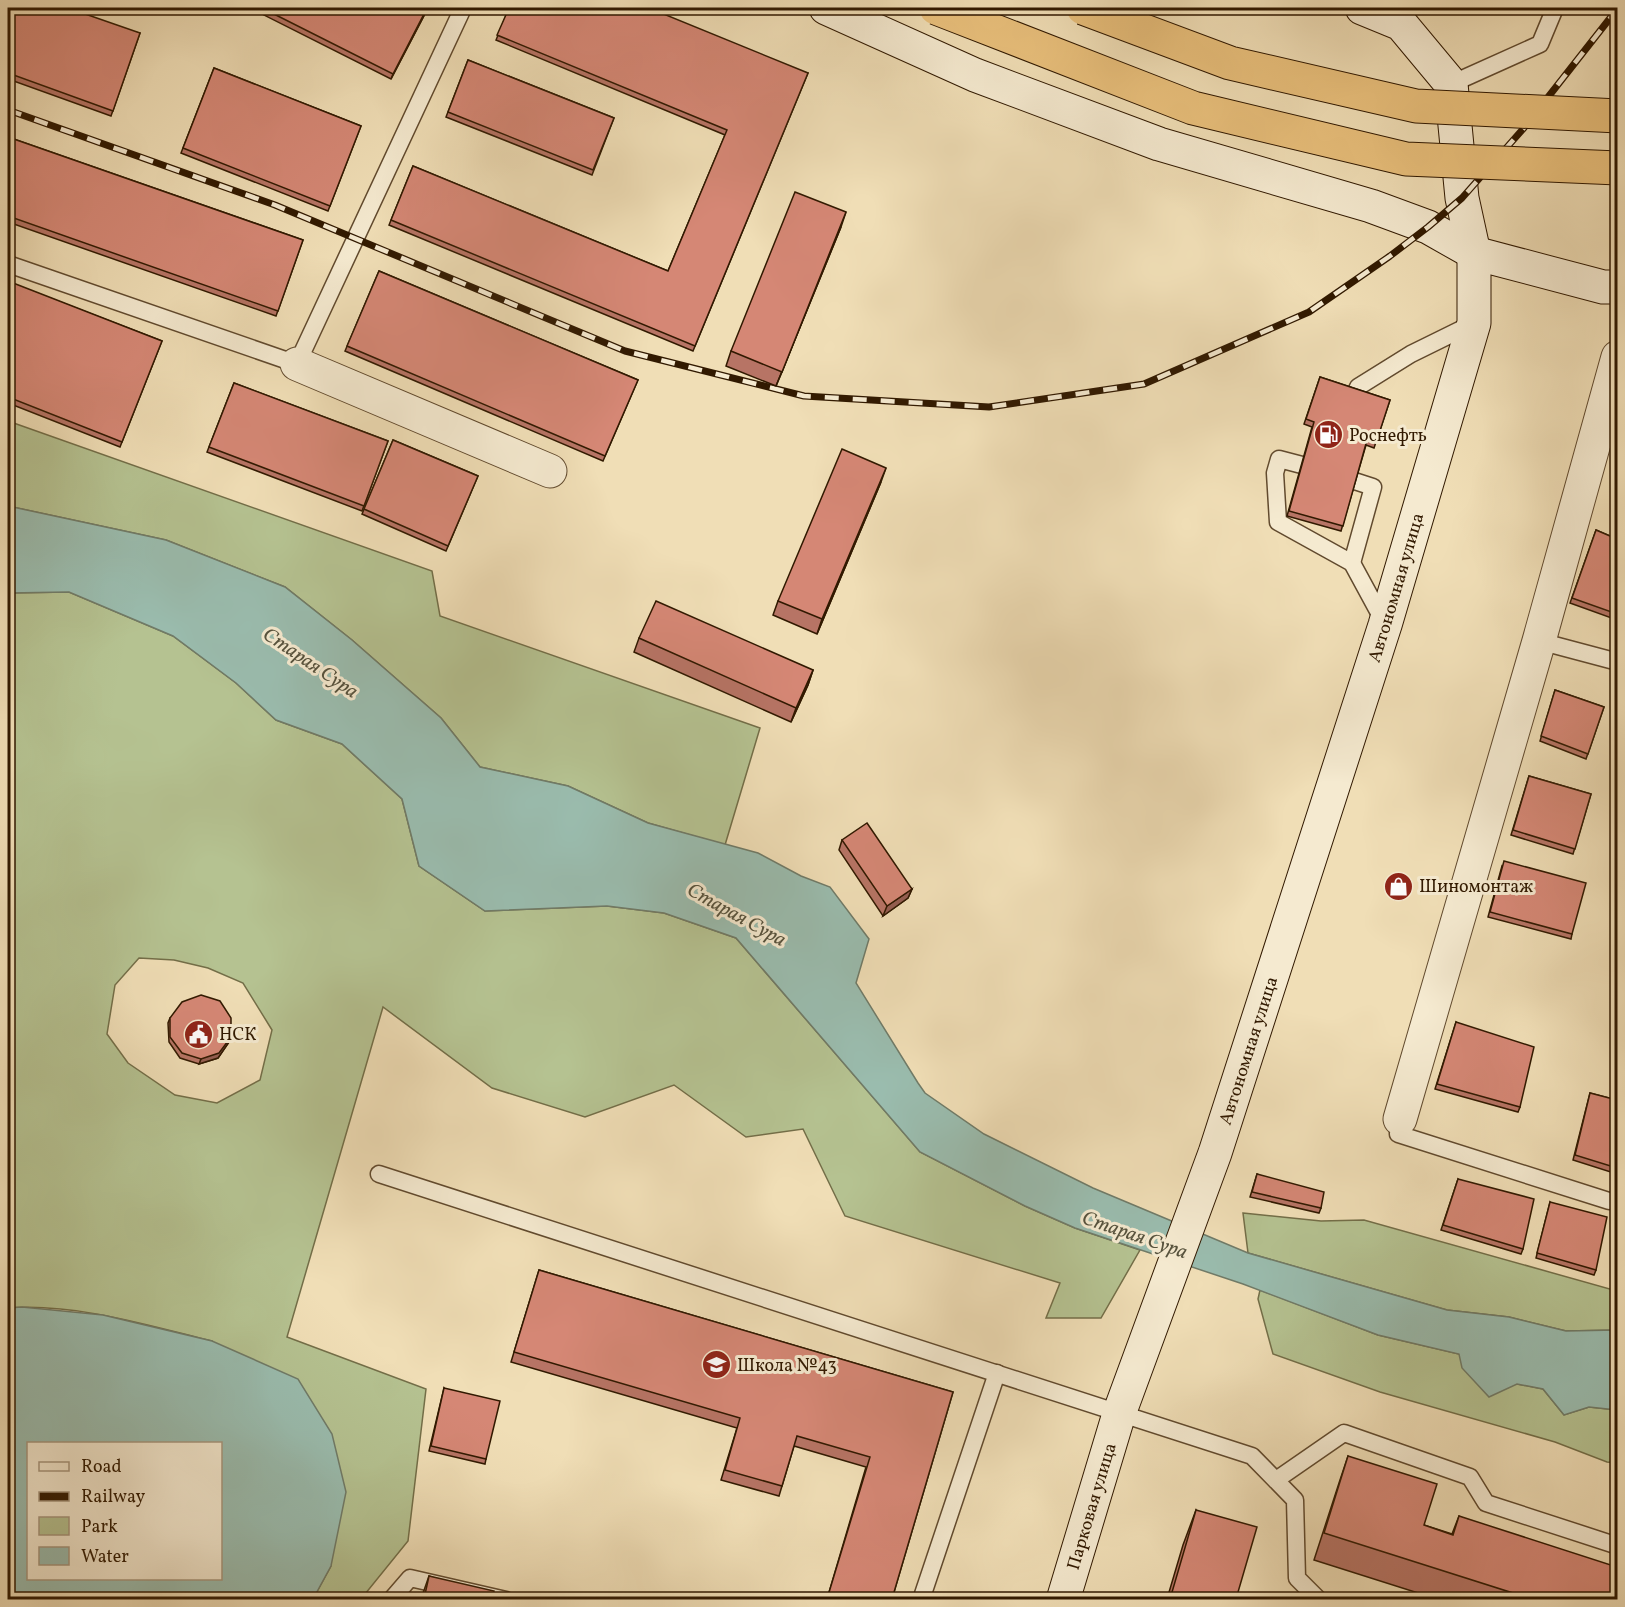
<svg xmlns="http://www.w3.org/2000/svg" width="1625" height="1607" font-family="Vollkorn,serif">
<rect width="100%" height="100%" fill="#f0deb6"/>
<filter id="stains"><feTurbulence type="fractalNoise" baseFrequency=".00333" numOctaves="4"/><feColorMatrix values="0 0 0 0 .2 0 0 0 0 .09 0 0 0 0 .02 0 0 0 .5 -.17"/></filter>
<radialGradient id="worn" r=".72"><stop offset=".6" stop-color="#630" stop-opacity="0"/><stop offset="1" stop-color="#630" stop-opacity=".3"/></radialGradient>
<!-- green -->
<g fill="#b5c291" stroke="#736e48" stroke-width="1.5" fill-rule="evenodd">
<polygon points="8,421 432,571 440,616 760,728 725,845 648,823 568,786 480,767 441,718 352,640 285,587 166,540 8,506"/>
<path d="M69 592 173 636 236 683 276 720 342 744 402 799 419 866 485 911 607 906 664 913 736 938 920 1152 1025 1206 1075 1228 1140 1250 1101 1318H1046L1060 1283 845 1216 803 1129 746 1137 674 1085 585 1117 492 1088 383 1007 287 1337 426 1389 408 1541 361 1599H313L331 1566 212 1341C147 1325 75 1303 8 1308V593ZM139 958 174 960 208 968 243 983 272 1030 260 1080 217 1103 175 1095 128 1063 107 1034 115 985Z"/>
<polygon points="1243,1213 1321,1221 1364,1220 1617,1291 1617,1330 1566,1331 1509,1317 1447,1310 1248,1253"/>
<polygon points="1260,1290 1378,1335 1459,1354 1517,1384 1543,1389 1564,1415 1589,1407 1617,1410 1617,1463 1607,1462 1555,1442 1380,1392 1273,1354 1258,1299"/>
</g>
<!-- water -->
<g fill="#9abcae" stroke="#707b68" stroke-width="1.5" fill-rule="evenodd">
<polygon points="8,506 166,540 285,587 352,640 441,718 480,767 568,786 648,823 758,853 801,876 830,887 869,939 856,983 918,1083 925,1093 984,1134 1093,1188 1248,1253 1447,1310 1509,1317 1566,1331 1617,1330 1617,1410 1589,1407 1564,1415 1543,1389 1517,1384 1489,1397 1462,1368 1459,1354 1378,1335 1243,1284 1075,1228 1025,1206 920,1152 736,938 664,913 607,906 485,911 419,866 402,799 342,744 276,720 236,683 173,636 69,592 8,593"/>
<path d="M22 1307 103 1315 212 1341 298 1379 332 1434 346 1492 331 1566 313 1599H8V1308ZM28 1444H220V1578H28Z"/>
</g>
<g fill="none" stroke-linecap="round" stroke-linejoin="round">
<defs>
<g id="lane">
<polyline points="1451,84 1540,44 1555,8"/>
<polyline points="8,264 297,364 463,8"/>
<polyline points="1351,411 1358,387 1411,354 1474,323"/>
<polyline points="1321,470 1279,459 1275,473 1278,522 1352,563 1384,622"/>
<polyline points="1336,475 1373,487 1352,563"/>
<polyline points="1539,641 1618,662"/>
<polyline points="1400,1119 1398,1134 1609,1201"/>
<polyline points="379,1174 1252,1456 1295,1500 1297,1578 1319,1600"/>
<polyline points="1276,1480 1344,1433 1470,1477 1486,1503 1618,1546"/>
<polyline points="391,1600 410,1578 506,1600"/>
<polyline points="921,1600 997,1373"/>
</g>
<g id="street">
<polyline points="297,364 550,471"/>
<polyline points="1400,1119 1539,641 1618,357"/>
</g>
<g id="secondary">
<polyline points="826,8 975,75 1159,144 1371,206 1428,227 1474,253 1603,287 1618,287"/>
<path id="s1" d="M1063 1600 1119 1414 1215 1153 1385 625 1474 323V253L1462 198 1451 84 1401 24 1362 8"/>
</g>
</defs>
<!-- lane casing -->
<use href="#lane" stroke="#614a2e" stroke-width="19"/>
<!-- street casing -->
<use href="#street" stroke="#614a2e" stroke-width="35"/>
<!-- secondary casing -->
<use href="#secondary" stroke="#311900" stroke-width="35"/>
<!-- lane -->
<use href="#lane" stroke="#f5ead0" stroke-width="16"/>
<!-- street -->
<use href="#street" stroke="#f5ead0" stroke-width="33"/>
<!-- secondary -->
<use href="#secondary" stroke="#f5ead0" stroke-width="33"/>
<defs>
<polyline id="rail" points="8,110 275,205 625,351 804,396 989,407 1144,384 1309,312 1390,256 1428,227 1462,198 1523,129 1618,8"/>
</defs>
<!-- rail casing -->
<use href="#rail" stroke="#311900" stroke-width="7"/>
<!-- rail -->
<use href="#rail" stroke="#f5ead0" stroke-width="4.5" stroke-dasharray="14" stroke-linecap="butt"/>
<defs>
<g id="primary-bridge">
<polyline points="936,8 1193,108 1406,159 1618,168"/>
<polyline points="1083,8 1230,63 1416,106 1618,116"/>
</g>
</defs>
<!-- primary-bridge casing -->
<use href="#primary-bridge" stroke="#311900" stroke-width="35" stroke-linecap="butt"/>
<!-- primary-bridge -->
<use href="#primary-bridge" stroke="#e8bf7b" stroke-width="33"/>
</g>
<!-- wall -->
<g fill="#b77465" stroke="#311900" stroke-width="1.5">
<polygon points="8,8 140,33 111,116 8,79"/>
<polygon points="250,8 428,8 391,79"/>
<polygon points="509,8 808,73 693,351 389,225 413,166 668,271 725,135 496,40"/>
<polygon points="1518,8 1529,8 1527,11"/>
<polygon points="468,60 614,118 592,175 446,117"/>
<polygon points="214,68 361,126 328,211 181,153"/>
<polygon points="8,137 303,240 276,316 8,222"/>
<polygon points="841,227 776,386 726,366 731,351"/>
<polygon points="379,271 638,380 603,461 345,351"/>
<polygon points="8,282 162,341 120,447 8,403"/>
<polygon points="1320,377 1390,400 1374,448 1366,445 1341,531 1287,516 1312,427 1304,424"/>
<polygon points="234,383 388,441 362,511 207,452"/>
<polygon points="393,440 478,476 446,551 362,514"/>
<polygon points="881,482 817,634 773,615 778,601"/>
<polygon points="1596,530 1617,539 1617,620 1570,603"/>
<polygon points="639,638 813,670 808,685 791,722 634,652"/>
<polygon points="1555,690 1604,707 1586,759 1540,741"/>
<polygon points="1529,776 1591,794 1573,854 1511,835"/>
<polygon points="842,840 912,889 908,898 883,916 839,850"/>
<polygon points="1502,866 1572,934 1571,939 1488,917"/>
<polygon points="170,1018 229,1042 218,1058 199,1064 180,1058 169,1042 168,1023"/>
<polygon points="1456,1022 1520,1107 1518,1112 1435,1089"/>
<polygon points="1590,1093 1617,1100 1617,1174 1573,1160"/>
<polygon points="1257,1174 1321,1208 1319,1213 1250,1197"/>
<polygon points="1458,1179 1523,1249 1521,1254 1441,1230"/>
<polygon points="1550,1202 1596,1270 1594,1275 1536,1258"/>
<polygon points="539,1270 953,1392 892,1599 827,1599 866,1467 794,1446 779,1496 721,1480 737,1428 511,1362"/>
<polygon points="444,1388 486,1459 485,1464 429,1451"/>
<polygon points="1348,1456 1424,1525 1452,1534 1459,1516 1617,1599 1437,1599 1314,1560 1339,1483"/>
<polygon points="1196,1510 1236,1599 1167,1599 1183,1545"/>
<polygon points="429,1576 492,1599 421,1599"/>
</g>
<!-- shaded-wall -->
<g fill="#955e52" stroke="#311900" stroke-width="1.5">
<polygon points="427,8 428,8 391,79 393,74"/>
<polygon points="846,212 841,227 776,386 782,372"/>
<polygon points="886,468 881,482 817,634 822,619"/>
<polygon points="813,670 808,685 791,722 796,708"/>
<polygon points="912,889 908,898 883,916 887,906"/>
<polygon points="231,1037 229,1042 218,1058 199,1064 201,1059"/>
</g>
<!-- building -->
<g fill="#d58775" stroke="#311900" stroke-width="1.5">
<polygon points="8,8 68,8 140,33 113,111 8,73"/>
<polygon points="262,8 427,8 393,74"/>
<polygon points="509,8 649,8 808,73 695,346 391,220 413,166 668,271 727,130 497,35"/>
<polygon points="468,60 614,118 593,170 448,112"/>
<polygon points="214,68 361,126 330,206 183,148"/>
<polygon points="8,137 303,240 278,311 8,216"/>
<polygon points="795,192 846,212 782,372 731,351"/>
<polygon points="379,271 638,380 605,456 347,346"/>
<polygon points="8,281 162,341 122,442 8,397"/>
<polygon points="1320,377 1390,400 1376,443 1367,440 1343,526 1289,511 1314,422 1306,419"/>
<polygon points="234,383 388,441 364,506 209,447"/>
<polygon points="393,440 478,476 448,546 364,509"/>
<polygon points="842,449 886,468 822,619 778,601"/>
<polygon points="1596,530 1617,539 1617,614 1572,598"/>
<polygon points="656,601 813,670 796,708 639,638"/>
<polygon points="1555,690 1604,707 1588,754 1541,736"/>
<polygon points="1529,776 1591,794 1575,849 1513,830"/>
<polygon points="867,823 912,889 887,906 842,840"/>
<polygon points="1504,861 1586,883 1572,934 1490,912"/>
<polygon points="201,995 220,1001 231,1018 231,1037 219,1053 201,1059 182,1053 170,1037 170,1018 182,1002"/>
<polygon points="1456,1022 1534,1047 1520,1107 1437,1084"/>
<polygon points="1590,1093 1617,1100 1617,1168 1575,1155"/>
<polygon points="1257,1174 1324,1192 1321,1208 1252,1192"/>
<polygon points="1458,1179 1534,1199 1523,1249 1443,1225"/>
<polygon points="1550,1202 1607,1217 1596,1270 1537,1253"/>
<polygon points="539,1270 953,1392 892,1599 827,1599 870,1457 797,1436 782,1486 725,1470 740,1418 514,1352"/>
<polygon points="444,1388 500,1401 486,1459 431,1446"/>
<polygon points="1348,1456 1437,1484 1424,1525 1453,1535 1459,1516 1617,1567 1617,1599 1532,1599 1324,1533"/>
<polygon points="1196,1510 1257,1527 1236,1599 1170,1599"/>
<polygon points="429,1576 494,1591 492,1599 424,1599"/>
</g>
<!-- icons -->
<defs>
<symbol id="fuel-disc" viewBox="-11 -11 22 22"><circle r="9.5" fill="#8f2418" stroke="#f5ead0"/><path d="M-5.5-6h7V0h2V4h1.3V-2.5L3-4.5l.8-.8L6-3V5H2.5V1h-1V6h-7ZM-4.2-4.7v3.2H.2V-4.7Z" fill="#fff"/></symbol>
<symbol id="shop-disc" viewBox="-11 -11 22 22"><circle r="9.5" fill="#8f2418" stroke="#f5ead0"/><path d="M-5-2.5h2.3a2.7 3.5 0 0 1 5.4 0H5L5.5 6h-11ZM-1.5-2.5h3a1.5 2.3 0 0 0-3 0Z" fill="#fff"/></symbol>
<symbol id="civic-disc" viewBox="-11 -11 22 22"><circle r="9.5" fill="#8f2418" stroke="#f5ead0"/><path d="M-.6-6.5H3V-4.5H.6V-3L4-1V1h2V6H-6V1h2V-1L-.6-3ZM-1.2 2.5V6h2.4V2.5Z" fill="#fff"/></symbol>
<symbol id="school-disc" viewBox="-11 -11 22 22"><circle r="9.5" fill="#8f2418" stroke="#f5ead0"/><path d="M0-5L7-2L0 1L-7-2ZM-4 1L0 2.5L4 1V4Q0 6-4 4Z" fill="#fff"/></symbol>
</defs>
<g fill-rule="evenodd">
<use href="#fuel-disc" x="1312" y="418" width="33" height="33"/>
<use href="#shop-disc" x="1382" y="870" width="33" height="33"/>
<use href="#civic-disc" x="182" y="1018" width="33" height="33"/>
<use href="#school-disc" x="700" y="1348" width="33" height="33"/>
</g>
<g text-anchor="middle" stroke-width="6" stroke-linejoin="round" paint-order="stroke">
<!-- poi labels -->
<g font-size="18" fill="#311900" stroke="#f5ead0" text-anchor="start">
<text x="1349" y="441">Роснефть</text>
<text x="1419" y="892">Шиномонтаж</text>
<text x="219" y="1040">НСК</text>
<text x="737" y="1371">Школа №43</text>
</g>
<!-- street labels -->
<g font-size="18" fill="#311900" stroke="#f5ead0">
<text dy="6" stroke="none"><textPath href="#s1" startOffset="1066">Автономная улица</textPath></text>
<text dy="6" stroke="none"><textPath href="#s1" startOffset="580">Автономная улица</textPath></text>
<text dy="6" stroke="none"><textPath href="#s1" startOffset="98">Парковая улица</textPath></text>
</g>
<!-- water labels -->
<g font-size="20" font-style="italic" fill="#56523d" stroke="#f5ead0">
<text transform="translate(311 662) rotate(34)" y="7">Старая Сура</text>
<text transform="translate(737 914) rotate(29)" y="7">Старая Сура</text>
<text transform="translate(1135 1234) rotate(19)" y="7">Старая Сура</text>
</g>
</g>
<!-- margin -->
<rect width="1625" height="1607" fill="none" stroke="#f0deb6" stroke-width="30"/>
<rect x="9" y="9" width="1607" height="1589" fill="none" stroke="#311900" stroke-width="3"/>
<rect x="15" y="15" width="1595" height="1577" fill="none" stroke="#311900" stroke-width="1.5"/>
<!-- legend -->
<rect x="27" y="1442" width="195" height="138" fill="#f5ead0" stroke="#a7967d" stroke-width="1.5"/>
<rect x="39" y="1462" width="30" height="9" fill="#f5ead0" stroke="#a7967d" stroke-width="1.5"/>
<text x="81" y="1472" font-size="18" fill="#311900">Road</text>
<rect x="39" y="1492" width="30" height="9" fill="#311900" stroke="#a7967d" stroke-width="1.5"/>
<text x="81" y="1502" font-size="18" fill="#311900">Railway</text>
<rect x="39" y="1517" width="30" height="18" fill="#b5c291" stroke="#a7967d" stroke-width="1.5"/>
<text x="81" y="1532" font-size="18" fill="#311900">Park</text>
<rect x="39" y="1547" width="30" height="18" fill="#9abcae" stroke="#a7967d" stroke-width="1.5"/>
<text x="81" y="1562" font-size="18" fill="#311900">Water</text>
<rect width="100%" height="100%" filter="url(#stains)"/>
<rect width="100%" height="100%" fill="url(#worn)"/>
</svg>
